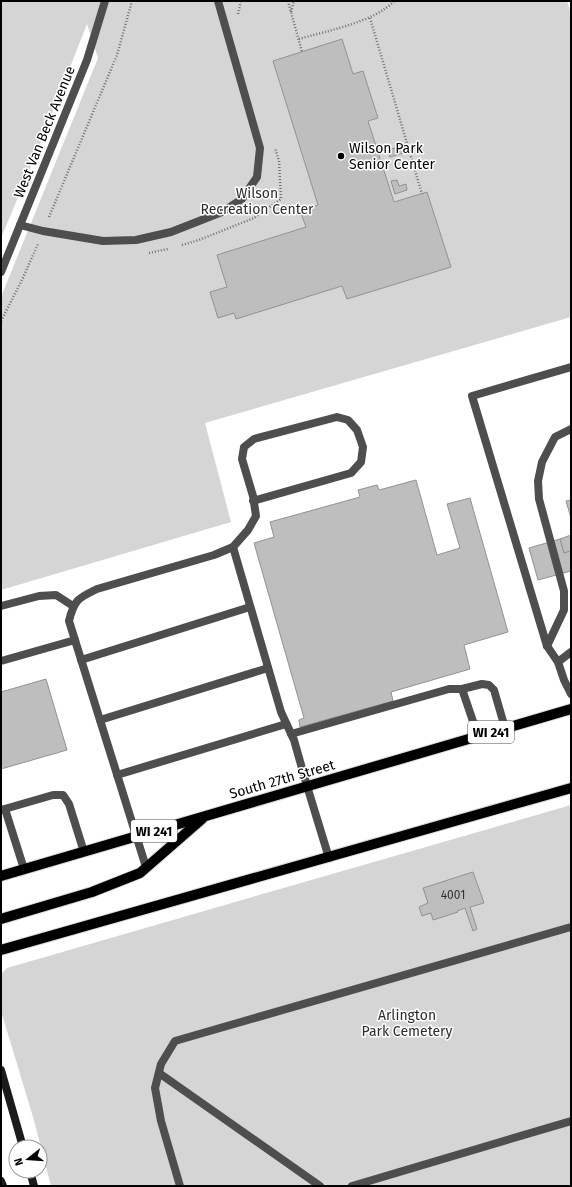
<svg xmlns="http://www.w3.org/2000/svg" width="572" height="1187" font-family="'Fira Sans',sans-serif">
<rect width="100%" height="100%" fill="#fff"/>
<!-- green -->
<g fill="#d5d5d5">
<polygon points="1,1 567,1 571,14 571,317 205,423 231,522 1,590 1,297 98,58 87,24 32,164 1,238"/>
<polygon points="571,805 571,1186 51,1186 33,1117 1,1011 1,974 7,968"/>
</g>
<!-- building -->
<g fill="#bebebe" stroke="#929292">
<polygon points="342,39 353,74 363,71 378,118 368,121 394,202 427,192 451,267 347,299 342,286 236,319 234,313 218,318 210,292 227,287 217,255 306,227 300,211 318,205 273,61"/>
<polygon points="402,146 404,153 390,157 388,150"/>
<polygon points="397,180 399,186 406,184 407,190 395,194 391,181"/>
<polygon points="416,480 437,555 460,548 447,504 470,498 508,632 464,645 470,669 391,692 393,701 300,727 299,720 304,718 254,543 274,537 270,522 360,497 358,490 377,485 379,490"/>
<polygon points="571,500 571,518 566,501"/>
<polygon points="571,535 571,551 564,553 560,539"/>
<polygon points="560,539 564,553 571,551 571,571 538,580 529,548"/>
<polygon points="46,679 67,750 1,769 1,692"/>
<polygon points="473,872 484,903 470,907 477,929 473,931 465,908 457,911 458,912 433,920 431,913 422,916 419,907 428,903 423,888"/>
</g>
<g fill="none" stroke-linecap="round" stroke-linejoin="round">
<defs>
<g id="primary">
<polyline points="1,876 571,709"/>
<polyline points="1,919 92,892 140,873 202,819"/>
<polyline points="1,950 571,788"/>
</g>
</defs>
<!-- primary casing -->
<use href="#primary" stroke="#dbdbdb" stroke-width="12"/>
<!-- path -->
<g stroke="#707070" stroke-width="2.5" stroke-dasharray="1 2" stroke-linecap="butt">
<polyline points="288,1 302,52"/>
<polyline points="291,12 294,1"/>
<polyline points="238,14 241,1"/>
<polyline points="370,18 422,194"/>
<path d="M299 39C326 31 375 22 394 1"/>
<polyline points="49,217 117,55 132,1"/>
<polyline points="182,245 199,240 254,218 281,199 279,161 275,148"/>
<polyline points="149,253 168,249"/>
<polyline points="1,321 22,280 38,244"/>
</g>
<!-- lane -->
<g stroke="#4e4e4e" stroke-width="8">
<polyline points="20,225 43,231 103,241 136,240 171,232 222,212 242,199 257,177 260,148 218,1"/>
<polyline points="571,367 472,396 547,646 558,662 564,680 571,694"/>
<polyline points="233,547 281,712 294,740 307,786 329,858"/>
<polyline points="1,606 39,596 56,595 73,606"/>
<polyline points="547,646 564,610 564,591 539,499 538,481 542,462 555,437 571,429"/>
<polyline points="81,660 250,607"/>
<polyline points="1,661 75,640"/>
<polyline points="558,662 571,652"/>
<polyline points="462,689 478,736"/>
<polyline points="100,720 268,668"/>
<polyline points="291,734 449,689 462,689 482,684 489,685 494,690 505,728"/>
<polyline points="117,775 286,724"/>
<polyline points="5,809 24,869"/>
<polyline points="1,810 53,795 63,795 69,804 84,852"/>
<path d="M146 867 69 621C74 600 78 598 97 589L214 555 233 547 248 530 256 516 253 496 242 459 244 447 254 439 337 417 348 420 357 430 363 447 361 462 351 473 253 501"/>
<polyline points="159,1073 320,1186"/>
<polyline points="180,1186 161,1121 155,1088 161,1064 175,1041 571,927"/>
<polyline points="352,1186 571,1121"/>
</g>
<!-- street -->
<polyline stroke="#4e4e4e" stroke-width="8" points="1,272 87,60 105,1"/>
<!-- secondary -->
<g stroke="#1b1b1b" stroke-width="8">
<polyline points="1,1070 23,1147"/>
<polyline points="30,1171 34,1186"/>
<polyline points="1,1181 3,1186"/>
</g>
<!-- primary -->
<use href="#primary" stroke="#000" stroke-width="10"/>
</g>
<!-- markers -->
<circle fill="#000" stroke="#fff" stroke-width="1.5" cx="341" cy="156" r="4"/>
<g text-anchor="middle" stroke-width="3" stroke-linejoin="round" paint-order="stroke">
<!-- number labels -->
<g font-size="12" fill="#303030">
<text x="453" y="899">4001</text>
</g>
<!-- shield labels -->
<g fill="#fff" stroke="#4c4c4c" stroke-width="1">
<rect x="468" y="721" width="46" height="22" rx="3"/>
<rect x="131" y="820" width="46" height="22" rx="3"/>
</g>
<g font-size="13" font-weight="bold" fill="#000">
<text x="491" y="737">WI 241</text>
<text x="154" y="836">WI 241</text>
</g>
<!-- street labels -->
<g font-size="14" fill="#000" stroke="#fff">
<text transform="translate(44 132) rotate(-68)" y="5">West Van Beck Avenue</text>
<text transform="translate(282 779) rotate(-16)" y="5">South 27th Street</text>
</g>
<!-- poi labels -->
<g font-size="14" fill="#000" stroke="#fff" text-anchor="start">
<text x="349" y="153">Wilson Park<tspan x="349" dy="16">Senior Center</tspan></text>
</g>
<!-- park labels -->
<g font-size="14" fill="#2c2c2c" stroke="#fff">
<text x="257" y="198">Wilson<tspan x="257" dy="16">Recreation Center</tspan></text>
<text x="407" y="1020">Arlington<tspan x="407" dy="16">Park Cemetery</tspan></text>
</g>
</g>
<!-- border -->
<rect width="572" height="1187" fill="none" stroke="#000000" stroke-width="4"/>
<!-- north arrow -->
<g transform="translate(28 1159) rotate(253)"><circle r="19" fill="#ffffff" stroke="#999999"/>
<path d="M0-3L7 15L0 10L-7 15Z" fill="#000000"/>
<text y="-6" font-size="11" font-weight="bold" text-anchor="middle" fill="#000000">N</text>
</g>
</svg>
